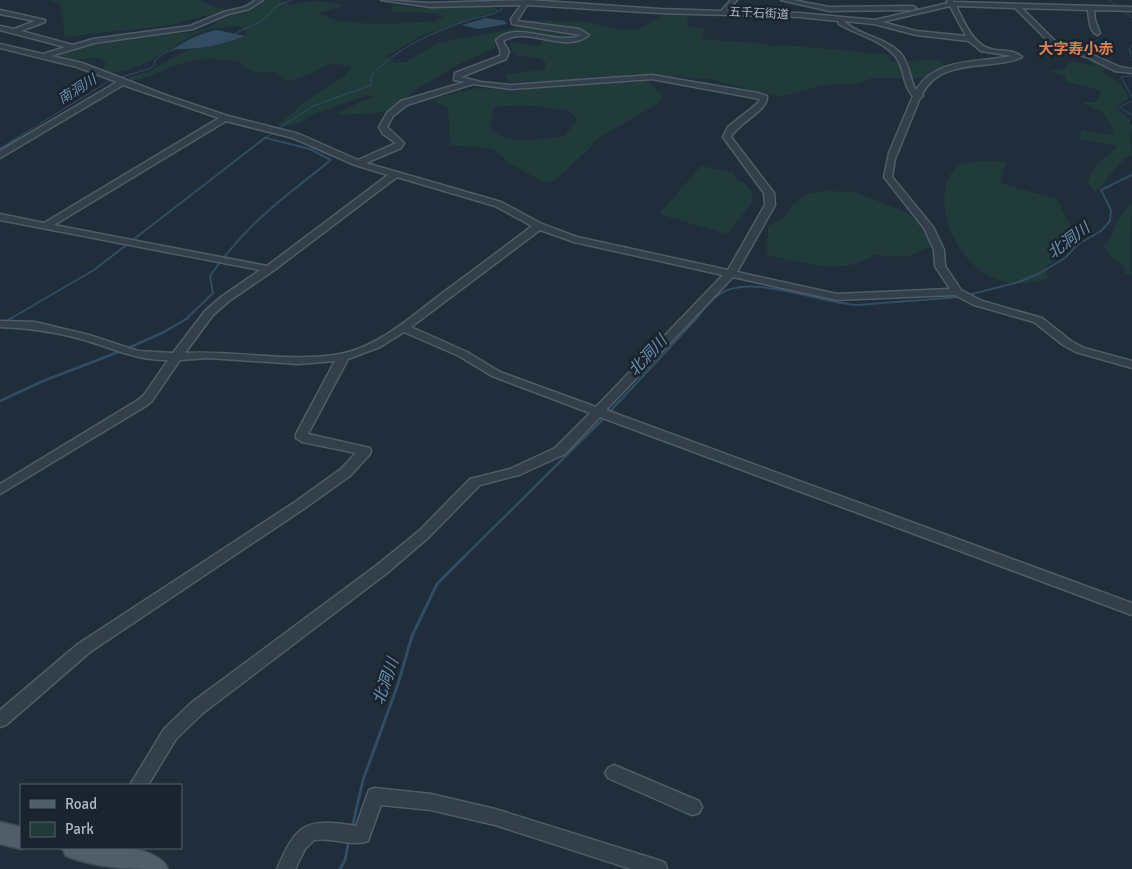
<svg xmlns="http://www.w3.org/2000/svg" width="1132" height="869" font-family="Signika,'Noto Sans JP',sans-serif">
<rect width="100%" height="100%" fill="#1f2e3a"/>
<!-- green -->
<g fill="#213b3b" fill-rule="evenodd">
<path d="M48 0H199L217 8 243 11 262 0H280L291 5C308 0 326 0 343 6L318 13C345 29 405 23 436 21L443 17 436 13 392 12 390 8 395 5C402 6 410 7 418 8 444 8 476 0 500 10L421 36 387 56 394 63 406 62 438 43 511 29 528 20 581 21 620 30 639 29 664 14H688L687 26 705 29 701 39 768 44 767 47 786 45 884 54 891 55 890 61 940 60 946 66 923 78H872L858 84 824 85 780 97 709 79 629 74 630 80H647L662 96 659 103 595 140 589 149 553 182 542 181 510 164 493 149 451 145C447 133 451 121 447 108L431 99 478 88 504 90 569 87 561 81 510 82 506 78V74L544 70 546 63 539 58 516 55 511 49 510 42 540 46 541 40C525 35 511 30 496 37L495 48 459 64 417 89 388 112 341 115 337 113 374 96 368 95 312 115 297 124 277 127 304 102 345 76 352 67 331 63 309 75 287 82 276 72C261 73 248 75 240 61 226 60 210 58 196 60 172 63 153 79 129 81L130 77 148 72 187 50 230 42 248 34 240 26C223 27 203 29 188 38 160 53 136 76 103 72L106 62 96 57 75 60 56 55 93 44 170 33H189L210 27 222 18 211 14 172 25 65 37C62 25 65 17 60 4ZM523 105 567 110 578 120 563 137C540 138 505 148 489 126L494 107Z"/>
<polygon points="1070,52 1078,53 1107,66 1109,69 1101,72 1119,82 1130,97 1116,107 1130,120 1132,155 1124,159 1095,192 1087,183 1095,166 1118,146 1080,139 1081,130 1113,135 1114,130 1103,113 1081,102 1096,102 1101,91 1065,81 1066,77 1048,71 1065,69 1070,61 1095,66 1087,59 1069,55"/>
<path d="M986 161 1006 162 1000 183 1057 199 1072 229 1062 256 1046 266 1048 279C1035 282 1019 285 1006 282 967 274 940 228 945 191 946 182 951 170 959 165 967 161 978 162 986 161Z"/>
<polygon points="701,166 733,172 738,181 743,182 752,191 753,201 727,234 659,214"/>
<path d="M827 191 855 192 906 212 921 226 932 246 907 257 873 255C843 278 800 261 767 255L768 226 783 219 794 204 808 193Z"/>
<polygon points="1132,203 1130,265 1132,275 1125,274 1123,266 1110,256 1103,246 1108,242 1121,214"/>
</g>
<!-- water -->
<g fill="#324c62">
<polygon points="486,18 505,21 507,24 478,29 462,25"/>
<path d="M217 30 245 36C223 45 196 50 172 49 188 40 200 33 217 30Z"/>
</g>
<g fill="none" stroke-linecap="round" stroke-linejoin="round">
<!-- stream-far3 -->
<g stroke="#324c62" stroke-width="1">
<polyline points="1109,0 1132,18"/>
<polyline points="234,34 262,21 278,5 292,0"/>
<polyline points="1132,45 1129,49 1132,57"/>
<polyline points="1132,76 1121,77 1132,97"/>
<polyline points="1132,101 1119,107 1132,115"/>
<polyline points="1132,125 1132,130"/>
<polyline points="17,138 109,81 151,68 155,64 154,61 166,52 176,49"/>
<path d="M265 138 313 106 371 85V76C397 47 432 33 469 20 479 17 490 16 499 11L502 9 495 0"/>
</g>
<!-- stream-far2 -->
<g stroke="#324c62" stroke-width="2">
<polyline points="0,149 19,137"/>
<polyline points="968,295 1019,282 1040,273 1065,258 1077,245 1101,231 1110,221 1111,210 1101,190 1132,175"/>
<polyline points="10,319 94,270 266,137"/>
<path d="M186 319 213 293 210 276C245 225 283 198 331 160L310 149 266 138"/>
<path d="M696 319C703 311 711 299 720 294 751 273 819 303 857 305L960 297"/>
</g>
<!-- stream-far1 -->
<g stroke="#324c62" stroke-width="2.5">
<polyline points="0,325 12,318"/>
<polyline points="126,349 162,333 188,318"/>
<polyline points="0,401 43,381 121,351"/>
<polyline points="464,557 602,420 697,318"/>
</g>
<!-- stream -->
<g stroke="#324c62" stroke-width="3">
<polyline points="352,828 363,780 398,684 412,636 437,584 465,556"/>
<polyline points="340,869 345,860 349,840"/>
</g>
<defs>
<g id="minor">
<path d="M256 0H263L249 9 228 14 193 29 94 43 51 56 82 63 168 96 228 116 299 134 358 160 396 143 383 134 379 127 387 113 401 101 465 82 454 80 455 73 500 56 501 52 496 40C519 19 554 47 581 35L512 24 511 19 521 5 430 7 381 0 430 3 529 0 659 9 721 11 731 0H737L727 11 799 13 875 20 948 3 947 0H953L954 2 1132 7V11L1094 10 1095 20 1100 33 1097 35C1089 31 1089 18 1088 10L1022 8 1060 46 1091 54 1120 67 1132 69V73L1115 71 1087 57 1056 49 1015 8 956 6C965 23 973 47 995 50 1004 51 1014 50 1022 57 1015 61 1006 62 999 63 970 67 937 65 922 94L923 96 920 98 895 159 892 177 933 227 944 250 945 266 961 290 982 301 1042 318 1071 341 1084 348 1132 361V368L1076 352 1063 345 1034 322 974 305 955 295 837 300 733 277 606 410 1132 603V615L600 417 565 454 519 475 480 485 429 537 387 573 203 713 176 739 148 785H130L164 729 191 703 377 565 419 531 470 479 510 469 555 448 590 413 492 376 459 356 404 332 380 347 348 359 308 434 370 448 371 451 370 454 351 475 305 508 90 652 6 725 0 727V710L78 644 295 502 341 469 356 453 302 442 296 438V434L335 361 298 364 208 358 180 360 152 401 146 406 0 494V484L138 400 144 395 168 360C137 361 110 347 81 339 52 331 29 328 0 327V321L35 322 89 335 138 351 173 353 205 311 221 297 260 270 0 220V214L44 223 219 118 123 85 0 158V151L117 82 77 67 0 48V44L43 54 65 47 0 30V26L14 29 35 21 0 14V10L45 20V22L21 31 73 45 93 39 190 26 224 12 245 7ZM527 5 659 13 799 17 838 21 839 24C857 35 886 41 898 60 905 72 903 86 913 96L889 153 884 177 924 228 934 250 935 266 950 289 837 294 737 272 775 205 774 193 731 137C738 123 769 110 767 96L758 93 652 75 511 85 481 82 461 77 506 59 509 52 503 41C528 25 564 55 589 35L579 29 517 21ZM950 6 966 36 916 31 882 22ZM844 21 874 24 916 35 969 41 981 51 1012 56C979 63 936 57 916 90 909 79 910 65 901 54 886 37 859 36 844 21ZM652 79 760 99 758 103 728 127 723 137 764 193 765 205 728 270 577 237 542 224 501 202 366 163 401 148 404 143 387 127 393 116 407 105 473 84 511 89ZM226 121 293 138 355 165 388 175 267 266 54 225ZM397 177 495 206 532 226C502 249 471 272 441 294 411 317 378 347 340 354 289 363 236 350 185 353L213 315 229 301 273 271ZM540 230 574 242 723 275 596 407 500 372 467 352 411 327Z"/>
<polygon points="781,0 793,0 829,7 913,6 916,8 913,10 829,11"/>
<polygon points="614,765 699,801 702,807 699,813 693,815 687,813 608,778 605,773 608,768"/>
<path d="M375 788 431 794 495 809 658 860 665 863 667 869H631L495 825 431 810 381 805 368 841C354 847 331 837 314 840L305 849 295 869H277C297 823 305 818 356 826L369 790Z"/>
</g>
<g id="major">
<polygon points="0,822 21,827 21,848 24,848 21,849 0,844"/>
<path d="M62 848C88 846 156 841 168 869 133 869 99 869 66 856Z"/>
</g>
</defs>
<!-- minor casing -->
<use href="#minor" stroke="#505d68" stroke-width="3"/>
<!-- major casing -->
<use href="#major" stroke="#3f4b57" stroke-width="3"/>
<!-- minor -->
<use href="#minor" fill="#333f4a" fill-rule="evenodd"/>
<!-- major -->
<use href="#major" fill="#515e6a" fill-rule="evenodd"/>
</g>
<g text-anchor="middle" stroke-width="5" stroke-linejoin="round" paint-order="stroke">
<!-- far-street labels -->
<g font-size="12" fill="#adbac7" stroke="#19242e">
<text transform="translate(759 13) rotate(3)" y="4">五千石街道</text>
</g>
<!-- far-water labels -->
<g font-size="14" font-style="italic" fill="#6c8fac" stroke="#19242e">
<text transform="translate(77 89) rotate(-32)" y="5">南洞川</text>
</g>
<!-- far-quarter labels -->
<g font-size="15" font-weight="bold" fill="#da8055" stroke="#19242e">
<text x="1076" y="54">大字寿小赤</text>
</g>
<!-- water labels -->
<g font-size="16" font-style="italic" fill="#6c8fac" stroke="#19242e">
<text transform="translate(1068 240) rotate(-37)" y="6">北洞川</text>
<text transform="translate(647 355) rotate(-47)" y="6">北洞川</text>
<text transform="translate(385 681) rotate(-71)" y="6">北洞川</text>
</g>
</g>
<!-- legend -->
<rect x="20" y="784" width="162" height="65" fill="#19242e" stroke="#54606b"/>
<rect x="30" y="800" width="25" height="8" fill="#515e6a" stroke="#54606b"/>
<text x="65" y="809" font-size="15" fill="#adbac7">Road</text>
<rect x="30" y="822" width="25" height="15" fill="#213b3b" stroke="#54606b"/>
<text x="65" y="834" font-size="15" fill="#adbac7">Park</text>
</svg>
